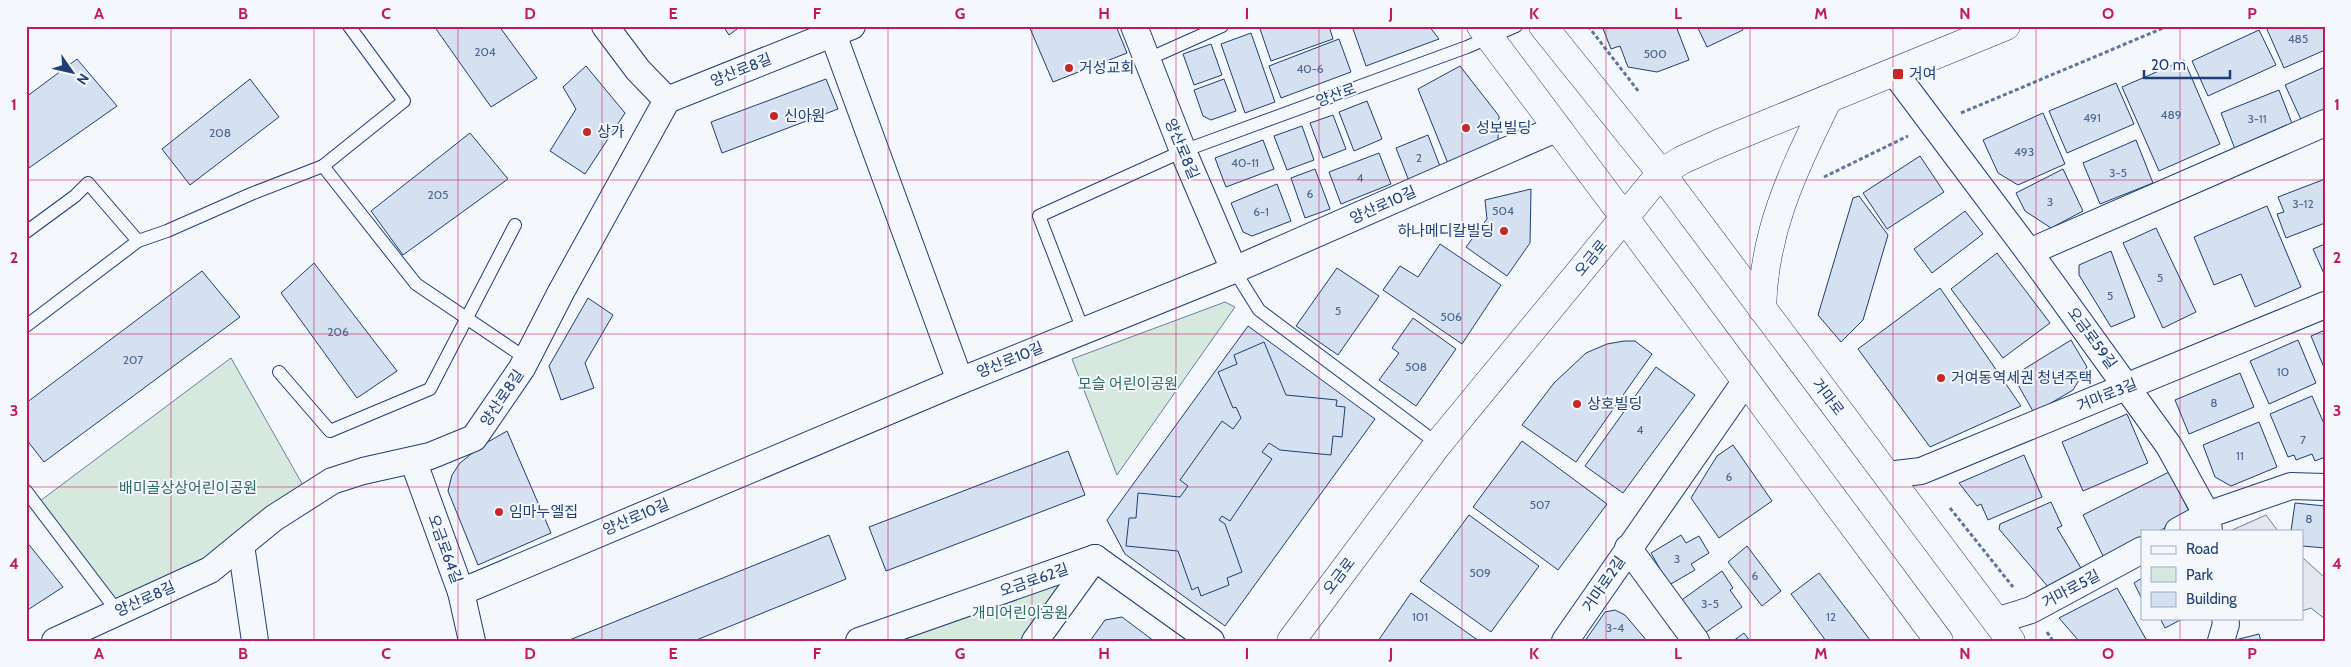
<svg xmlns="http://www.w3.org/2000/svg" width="2351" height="667" font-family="Cabin,'Noto Sans KR',sans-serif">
<rect width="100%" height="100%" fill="#f4f7fb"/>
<!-- green -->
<g fill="#d7e8df" stroke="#687fa3">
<polygon points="1225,302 1235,307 1117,475 1072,359"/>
<polygon points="231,358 309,496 117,611 36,504"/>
<polygon points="1095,558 1035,641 859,641"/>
</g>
<!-- parking -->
<g fill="#e3e8f0" stroke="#687fa3">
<polygon points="2266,515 2278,531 2230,531"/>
<polygon points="2302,557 2325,578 2325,619 2311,608 2302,611"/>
</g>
<!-- building -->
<g fill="#d5e0f0" stroke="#1d3f73">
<polygon points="434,26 499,26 537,78 491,107"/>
<polygon points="723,26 741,26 729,35"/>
<polygon points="1029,26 1116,26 1127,53 1053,82"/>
<polygon points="1259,26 1329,26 1333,39 1271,61"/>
<polygon points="1352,26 1429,26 1439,39 1366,66"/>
<polygon points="1602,26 1676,26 1689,60 1657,72 1628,67 1620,46 1611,49"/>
<polygon points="1697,26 1741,26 1743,30 1707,47"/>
<polygon points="2325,26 2325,50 2284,68 2266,27"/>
<polygon points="2259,30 2276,65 2208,96 2192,61"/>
<polygon points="1251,33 1275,102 1245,113 1221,44"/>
<polygon points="1339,39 1351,72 1281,98 1269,66"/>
<polygon points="1211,44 1222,75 1194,85 1183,54"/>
<polygon points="77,59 117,106 26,170 26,97"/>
<polygon points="2184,60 2220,144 2159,171 2122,87"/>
<polygon points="586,66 625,113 585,174 550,151 576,109 563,87"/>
<polygon points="1460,66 1499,116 1498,140 1449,166 1418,89"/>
<polygon points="2325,67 2325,117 2304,126 2285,85"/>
<polygon points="250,79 279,117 190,185 162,149"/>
<polygon points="826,79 838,109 722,153 711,122"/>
<polygon points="1224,79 1236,111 1211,120 1203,116 1194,90"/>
<polygon points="2116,83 2134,124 2067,153 2049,111"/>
<polygon points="2279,90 2293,126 2235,149 2221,113"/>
<polygon points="1367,101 1382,139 1354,151 1339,112"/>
<polygon points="2043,113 2065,164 2018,185 1998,173 1983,140"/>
<polygon points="1333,115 1346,149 1323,158 1310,123"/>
<polygon points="1302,126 1314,160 1287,170 1274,136"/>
<polygon points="470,133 508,179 403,255 371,211"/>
<polygon points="1428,135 1441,169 1409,181 1396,148"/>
<polygon points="1263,140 1274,169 1226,187 1215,158"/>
<polygon points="2136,140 2153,183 2100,204 2083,163"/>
<polygon points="1379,153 1391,184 1341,204 1329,172"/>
<polygon points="1920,156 1944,192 1887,229 1863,193"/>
<polygon points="1315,169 1330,209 1305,218 1291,178"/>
<polygon points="2063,169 2083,211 2051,228 2025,211 2016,193"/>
<polygon points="2325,179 2325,223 2286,238 2277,214 2284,212 2278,197"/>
<polygon points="1277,184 1291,221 1252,236 1243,232 1231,203"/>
<polygon points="1531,189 1530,243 1507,276 1466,247 1487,219 1485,200"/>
<polygon points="1859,196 1888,235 1863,320 1841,342 1818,315 1853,198"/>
<polygon points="2267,206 2301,287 2255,307 2241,274 2214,285 2194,237"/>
<polygon points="1965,211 1983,234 1932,273 1914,249"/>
<polygon points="2156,228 2196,312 2163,328 2123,243"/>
<polygon points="1440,244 1501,285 1462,344 1383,290 1400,266 1418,277"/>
<polygon points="2325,244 2325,276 2313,249"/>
<polygon points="2111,251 2135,317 2111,327 2079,275 2079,265"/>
<polygon points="1997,253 2050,323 2003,358 1951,289"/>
<polygon points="314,263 397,371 357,398 281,293"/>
<polygon points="1337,268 1379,296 1338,355 1296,326"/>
<polygon points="202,271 240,317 44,462 26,439 26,403"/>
<polygon points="1940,288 2021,406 1930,447 1858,349"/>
<polygon points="588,298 613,315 585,363 594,388 561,400 549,366"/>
<polygon points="1413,318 1456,349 1416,406 1379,380 1399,353 1392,348"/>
<polygon points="1248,326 1375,419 1225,626 1125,554 1107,520"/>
<polygon points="2325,330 2325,370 2311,336"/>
<polygon points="2071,340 2087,367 2073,390 2034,413 2013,376"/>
<polygon points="2298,340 2316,383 2269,404 2250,361"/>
<polygon points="1624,341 1635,341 1652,354 1576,462 1522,425 1554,383 1586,353 1607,344"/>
<polygon points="1264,342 1286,395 1337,400 1336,406 1345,407 1342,437 1333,436 1331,455 1280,450 1269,443 1262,452 1272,459 1230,521 1222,516 1219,520 1225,524 1242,572 1227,578 1229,585 1201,596 1198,587 1192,590 1178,551 1126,546 1129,518 1136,518 1138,493 1180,497 1188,486 1180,480 1222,421 1233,429 1241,418 1236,407 1233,408 1218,372 1237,364 1234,355"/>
<polygon points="1656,367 1695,395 1623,493 1585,466"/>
<polygon points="2240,373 2254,407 2189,434 2175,400"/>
<polygon points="2312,396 2325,426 2325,457 2315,461 2312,454 2296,460 2294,455 2288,457 2270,414"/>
<polygon points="2127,414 2148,463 2083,491 2062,442"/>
<polygon points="2259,422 2277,467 2231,486 2215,477 2203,445"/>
<polygon points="507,431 551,533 478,565 448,491 452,475 460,463 481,446"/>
<polygon points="1522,441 1607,504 1558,570 1473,507"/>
<polygon points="1733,445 1772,501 1719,538 1691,498 1717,456"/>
<polygon points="1068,451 1085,495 886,571 869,527"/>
<polygon points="2024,455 2042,497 1988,520 1981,504 1977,506 1959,483"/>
<polygon points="2169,472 2191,515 2159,531 2142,531 2142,539 2104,558 2083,515"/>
<polygon points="2051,502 2062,526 2057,528 2081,568 2049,588 1999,529 2000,524"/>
<polygon points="2295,503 2325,506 2325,548 2302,546 2302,531 2291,531"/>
<polygon points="1469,515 1539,566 1491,632 1420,581"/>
<polygon points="829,535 846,579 694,641 567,641"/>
<polygon points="1681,535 1686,543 1699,536 1709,553 1691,564 1695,570 1669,585 1651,553"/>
<polygon points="26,541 63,587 26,611"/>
<polygon points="1747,546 1781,591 1762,606 1728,562"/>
<polygon points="1722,571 1733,588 1730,590 1742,607 1702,635 1679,602"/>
<polygon points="1819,573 1870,640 1870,641 1826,641 1791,594"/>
<polygon points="2142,578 2142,599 2134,583"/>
<polygon points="2117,588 2147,641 2079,641 2059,618"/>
<polygon points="1411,593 1479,641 1378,641"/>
<polygon points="1615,610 1625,615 1647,641 1585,641 1605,612"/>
<polygon points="1122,617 1154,641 1090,641 1105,620"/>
<polygon points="2160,618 2184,618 2165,628"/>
<polygon points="1744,633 1750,641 1733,641"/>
<polygon points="2259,634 2261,641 2231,641"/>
</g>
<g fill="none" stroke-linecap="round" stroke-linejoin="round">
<defs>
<g id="lane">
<polyline points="349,26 404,101 323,166 416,284 527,359"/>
<polyline points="1146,60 1222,26"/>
<polyline points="26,232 75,196 88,183 138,241 26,326"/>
<polyline points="138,241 167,231 251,194 323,166"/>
<polyline points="1234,270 1259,310 1438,444"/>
<polyline points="1083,330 1039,216 1183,151 1467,47 1516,26"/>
<polyline points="279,372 330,431 430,389 515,225"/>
<polyline points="26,491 117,611"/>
</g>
<g id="street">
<polyline points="605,26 638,70 667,100"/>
<polyline points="1134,26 1183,151 1234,270"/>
<polyline points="833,34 960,381"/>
<polyline points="1894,72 2029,252 2169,446 2207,515 2209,531"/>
<polyline points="2029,252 2325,123"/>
<polyline points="413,460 461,592 472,641"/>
<polyline points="1887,475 1921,471 2325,305"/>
<polyline points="2178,531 2207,515 2291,486 2325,487"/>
<polyline points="241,545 255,641"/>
<polyline points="1628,548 1696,641"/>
<polyline points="1095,558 1211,641"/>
<polyline points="461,592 960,381 1234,270 1558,128"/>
<polyline points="1996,621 2031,610 2142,550"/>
<polyline points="55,641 210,570 274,518 332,481 363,471 430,456 474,438 522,368 561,292 667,100 852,26"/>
<polyline points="859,641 1095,558"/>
<polyline points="1035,641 1095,558"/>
<polyline points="1565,641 1745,382"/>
<polyline points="2221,641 2226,624 2225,618"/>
</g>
<polyline id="secondary" points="1291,641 1438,444 1661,173 1682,160 1720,143 2006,26"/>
<g id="primary">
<path d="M1481 26C1635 230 1786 436 1939 641"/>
<polyline points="1543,26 1661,173 2011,641"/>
<path d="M1762 309C1764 228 1794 170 1828 99"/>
</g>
</defs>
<!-- lane casing -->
<use href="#lane" stroke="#1d3f73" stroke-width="14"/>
<!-- street casing -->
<use href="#street" stroke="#1d3f73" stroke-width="28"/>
<!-- secondary casing -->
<use href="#secondary" stroke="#1d3f73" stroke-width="29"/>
<!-- primary casing -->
<use href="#primary" stroke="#1d3f73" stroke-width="29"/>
<!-- path -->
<g stroke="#5e769c" stroke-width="3" stroke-dasharray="4 2.5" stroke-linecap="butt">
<polyline points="1588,26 1639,92"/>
<polyline points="1961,113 2168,26"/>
<polyline points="1824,177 1908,136"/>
<polyline points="1950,508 2013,587"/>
<polyline points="2047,632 2053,641"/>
</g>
<!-- lane -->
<use href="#lane" stroke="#f4f7fb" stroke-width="12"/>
<!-- street -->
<use href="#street" stroke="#f4f7fb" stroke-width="26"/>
<!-- secondary -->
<use href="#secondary" stroke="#f4f7fb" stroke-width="28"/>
<!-- primary -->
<use href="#primary" stroke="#f4f7fb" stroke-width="28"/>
</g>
<!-- grid -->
<path fill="none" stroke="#c2185b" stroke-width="1" stroke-opacity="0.55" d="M171 26V641M314 26V641M458 26V641M602 26V641M745 26V641M888 26V641M1032 26V641M1176 26V641M1319 26V641M1462 26V641M1606 26V641M1750 26V641M1893 26V641M2036 26V641M2180 26V531M26 180H2325M26 334H2325M26 487H2325M2180 618V641"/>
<!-- markers -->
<g fill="#c62828" stroke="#f4f7fb" stroke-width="2">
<circle cx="1069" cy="68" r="5"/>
<rect x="1892" y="68" width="12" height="12" rx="2.5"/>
<circle cx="774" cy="116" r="5"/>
<circle cx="1466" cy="128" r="5"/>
<circle cx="587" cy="132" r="5"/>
<circle cx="1504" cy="231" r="5"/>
<circle cx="1941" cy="378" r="5"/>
<circle cx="1577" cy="404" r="5"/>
<circle cx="499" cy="512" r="5"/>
</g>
<g text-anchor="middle" stroke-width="4" stroke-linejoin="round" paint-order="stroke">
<!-- number labels -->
<g font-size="12" fill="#4b6792">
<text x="2298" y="43">485</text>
<text x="485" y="56">204</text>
<text x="1655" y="58">500</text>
<text x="1310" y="73">40-6</text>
<text x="2171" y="119">489</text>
<text x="2092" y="122">491</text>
<text x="2257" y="123">3-11</text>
<text x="220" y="137">208</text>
<text x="2024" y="156">493</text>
<text x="1419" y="162">2</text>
<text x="1245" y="167">40-11</text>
<text x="2118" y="177">3-5</text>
<text x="1360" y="182">4</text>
<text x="1310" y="198">6</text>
<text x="438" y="199">205</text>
<text x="2050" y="206">3</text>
<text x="2303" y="208">3-12</text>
<text x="1503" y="215">504</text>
<text x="1261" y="216">6-1</text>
<text x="2160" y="282">5</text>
<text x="2110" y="300">5</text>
<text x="1338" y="315">5</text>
<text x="1451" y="321">506</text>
<text x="338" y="336">206</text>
<text x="133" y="364">207</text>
<text x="1416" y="371">508</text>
<text x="2283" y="376">10</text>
<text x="2214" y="407">8</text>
<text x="1640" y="434">4</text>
<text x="2303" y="444">7</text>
<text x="2240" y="460">11</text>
<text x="1729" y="481">6</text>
<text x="1540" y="509">507</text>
<text x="2309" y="523">8</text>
<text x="1677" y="563">3</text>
<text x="1480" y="577">509</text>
<text x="1755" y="580">6</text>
<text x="1710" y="608">3-5</text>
<text x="1420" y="621">101</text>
<text x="1831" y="621">12</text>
<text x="1615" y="632">3-4</text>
</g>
<!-- poi labels -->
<g font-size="15" fill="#1d3f73" stroke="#f4f7fb" text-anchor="start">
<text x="1079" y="73">거성교회</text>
<text x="1909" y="79">거여</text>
<text x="784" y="121">신아원</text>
<text x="1476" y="133">성보빌딩</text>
<text x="597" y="137">상가</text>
<text x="1494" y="236" text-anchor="end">하나메디칼빌딩</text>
<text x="1951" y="383">거여동역세권 청년주택</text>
<text x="1587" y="409">상호빌딩</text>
<text x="509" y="517">임마누엘집</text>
</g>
<!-- street labels -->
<g font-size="15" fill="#1d3f73" stroke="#f4f7fb">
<text transform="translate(741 70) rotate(-22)" y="5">양산로8길</text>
<text transform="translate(1336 95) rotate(-20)" y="5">양산로</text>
<text transform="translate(1182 149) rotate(67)" y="5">양산로8길</text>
<text transform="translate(1383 205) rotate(-24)" y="5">양산로10길</text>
<text transform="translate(1591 258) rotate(-51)" y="5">오금로</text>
<text transform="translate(2092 338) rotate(54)" y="5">오금로59길</text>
<text transform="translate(1010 360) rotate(-22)" y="5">양산로10길</text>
<text transform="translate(2107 395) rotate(-22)" y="5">거마로3길</text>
<text transform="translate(1828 397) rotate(53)" y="5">거마로</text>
<text transform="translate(502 398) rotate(-56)" y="5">양산로8길</text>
<text transform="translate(636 517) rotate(-23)" y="5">양산로10길</text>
<text transform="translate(445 549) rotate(70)" y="5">오금로64길</text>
<text transform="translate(1339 576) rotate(-53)" y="5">오금로</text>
<text transform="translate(1034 580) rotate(-19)" y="5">오금로62길</text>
<text transform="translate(1604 584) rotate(-56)" y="5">거마로2길</text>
<text transform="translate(2071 589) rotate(-28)" y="5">거마로5길</text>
<text transform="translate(145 599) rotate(-24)" y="5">양산로8길</text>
</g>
<!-- park labels -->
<g font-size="15" fill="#2c6c60" stroke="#f4f7fb">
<text x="1128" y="389">모슬 어린이공원</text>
<text x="188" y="493">배미골상상어린이공원</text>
<text x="1020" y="618">개미어린이공원</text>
</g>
</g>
<!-- border -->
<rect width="2351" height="667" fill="none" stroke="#f4f7fb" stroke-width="55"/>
<!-- legend -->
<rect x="2141" y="530" width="162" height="90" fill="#f4f7fb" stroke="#9eadc5"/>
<rect x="2151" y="546" width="25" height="8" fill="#f4f7fb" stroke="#9eadc5"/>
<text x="2186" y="554" font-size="15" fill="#1d3f73">Road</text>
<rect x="2151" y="567" width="25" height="15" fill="#d7e8df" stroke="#9eadc5"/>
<text x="2186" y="580" font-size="15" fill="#1d3f73">Park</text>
<rect x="2151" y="592" width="25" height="15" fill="#d5e0f0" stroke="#9eadc5"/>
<text x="2186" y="604" font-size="15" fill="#1d3f73">Building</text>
<!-- north arrow -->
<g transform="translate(72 72) rotate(124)" stroke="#f4f7fb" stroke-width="4" paint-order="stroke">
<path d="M0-4L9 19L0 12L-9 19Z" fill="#1d3f73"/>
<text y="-8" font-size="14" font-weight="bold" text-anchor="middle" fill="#1d3f73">N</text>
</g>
<!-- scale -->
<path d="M2144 70v8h86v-8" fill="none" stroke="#1d3f73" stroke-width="2.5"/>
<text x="2151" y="70" font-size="15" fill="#1d3f73" stroke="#f4f7fb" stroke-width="4" paint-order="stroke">20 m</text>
<rect x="28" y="28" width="2296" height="612" fill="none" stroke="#c2185b" stroke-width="2"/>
<g font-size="16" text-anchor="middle" font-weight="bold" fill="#c2185b">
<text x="99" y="19">A</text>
<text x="243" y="19">B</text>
<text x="386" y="19">C</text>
<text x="530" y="19">D</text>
<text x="673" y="19">E</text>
<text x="817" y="19">F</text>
<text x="960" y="19">G</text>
<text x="1104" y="19">H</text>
<text x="1247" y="19">I</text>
<text x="1391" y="19">J</text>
<text x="1534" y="19">K</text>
<text x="1678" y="19">L</text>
<text x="1821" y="19">M</text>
<text x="1965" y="19">N</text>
<text x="2108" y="19">O</text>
<text x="2252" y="19">P</text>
<text x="14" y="110">1</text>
<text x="2337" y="110">1</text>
<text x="14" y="263">2</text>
<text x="2337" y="263">2</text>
<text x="14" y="416">3</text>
<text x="2337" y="416">3</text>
<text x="14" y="569">4</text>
<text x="2337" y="569">4</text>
<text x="99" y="659">A</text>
<text x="243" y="659">B</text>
<text x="386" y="659">C</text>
<text x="530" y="659">D</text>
<text x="673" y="659">E</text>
<text x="817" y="659">F</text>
<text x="960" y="659">G</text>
<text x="1104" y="659">H</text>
<text x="1247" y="659">I</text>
<text x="1391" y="659">J</text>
<text x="1534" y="659">K</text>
<text x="1678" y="659">L</text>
<text x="1821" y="659">M</text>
<text x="1965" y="659">N</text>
<text x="2108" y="659">O</text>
<text x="2252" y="659">P</text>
</g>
</svg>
